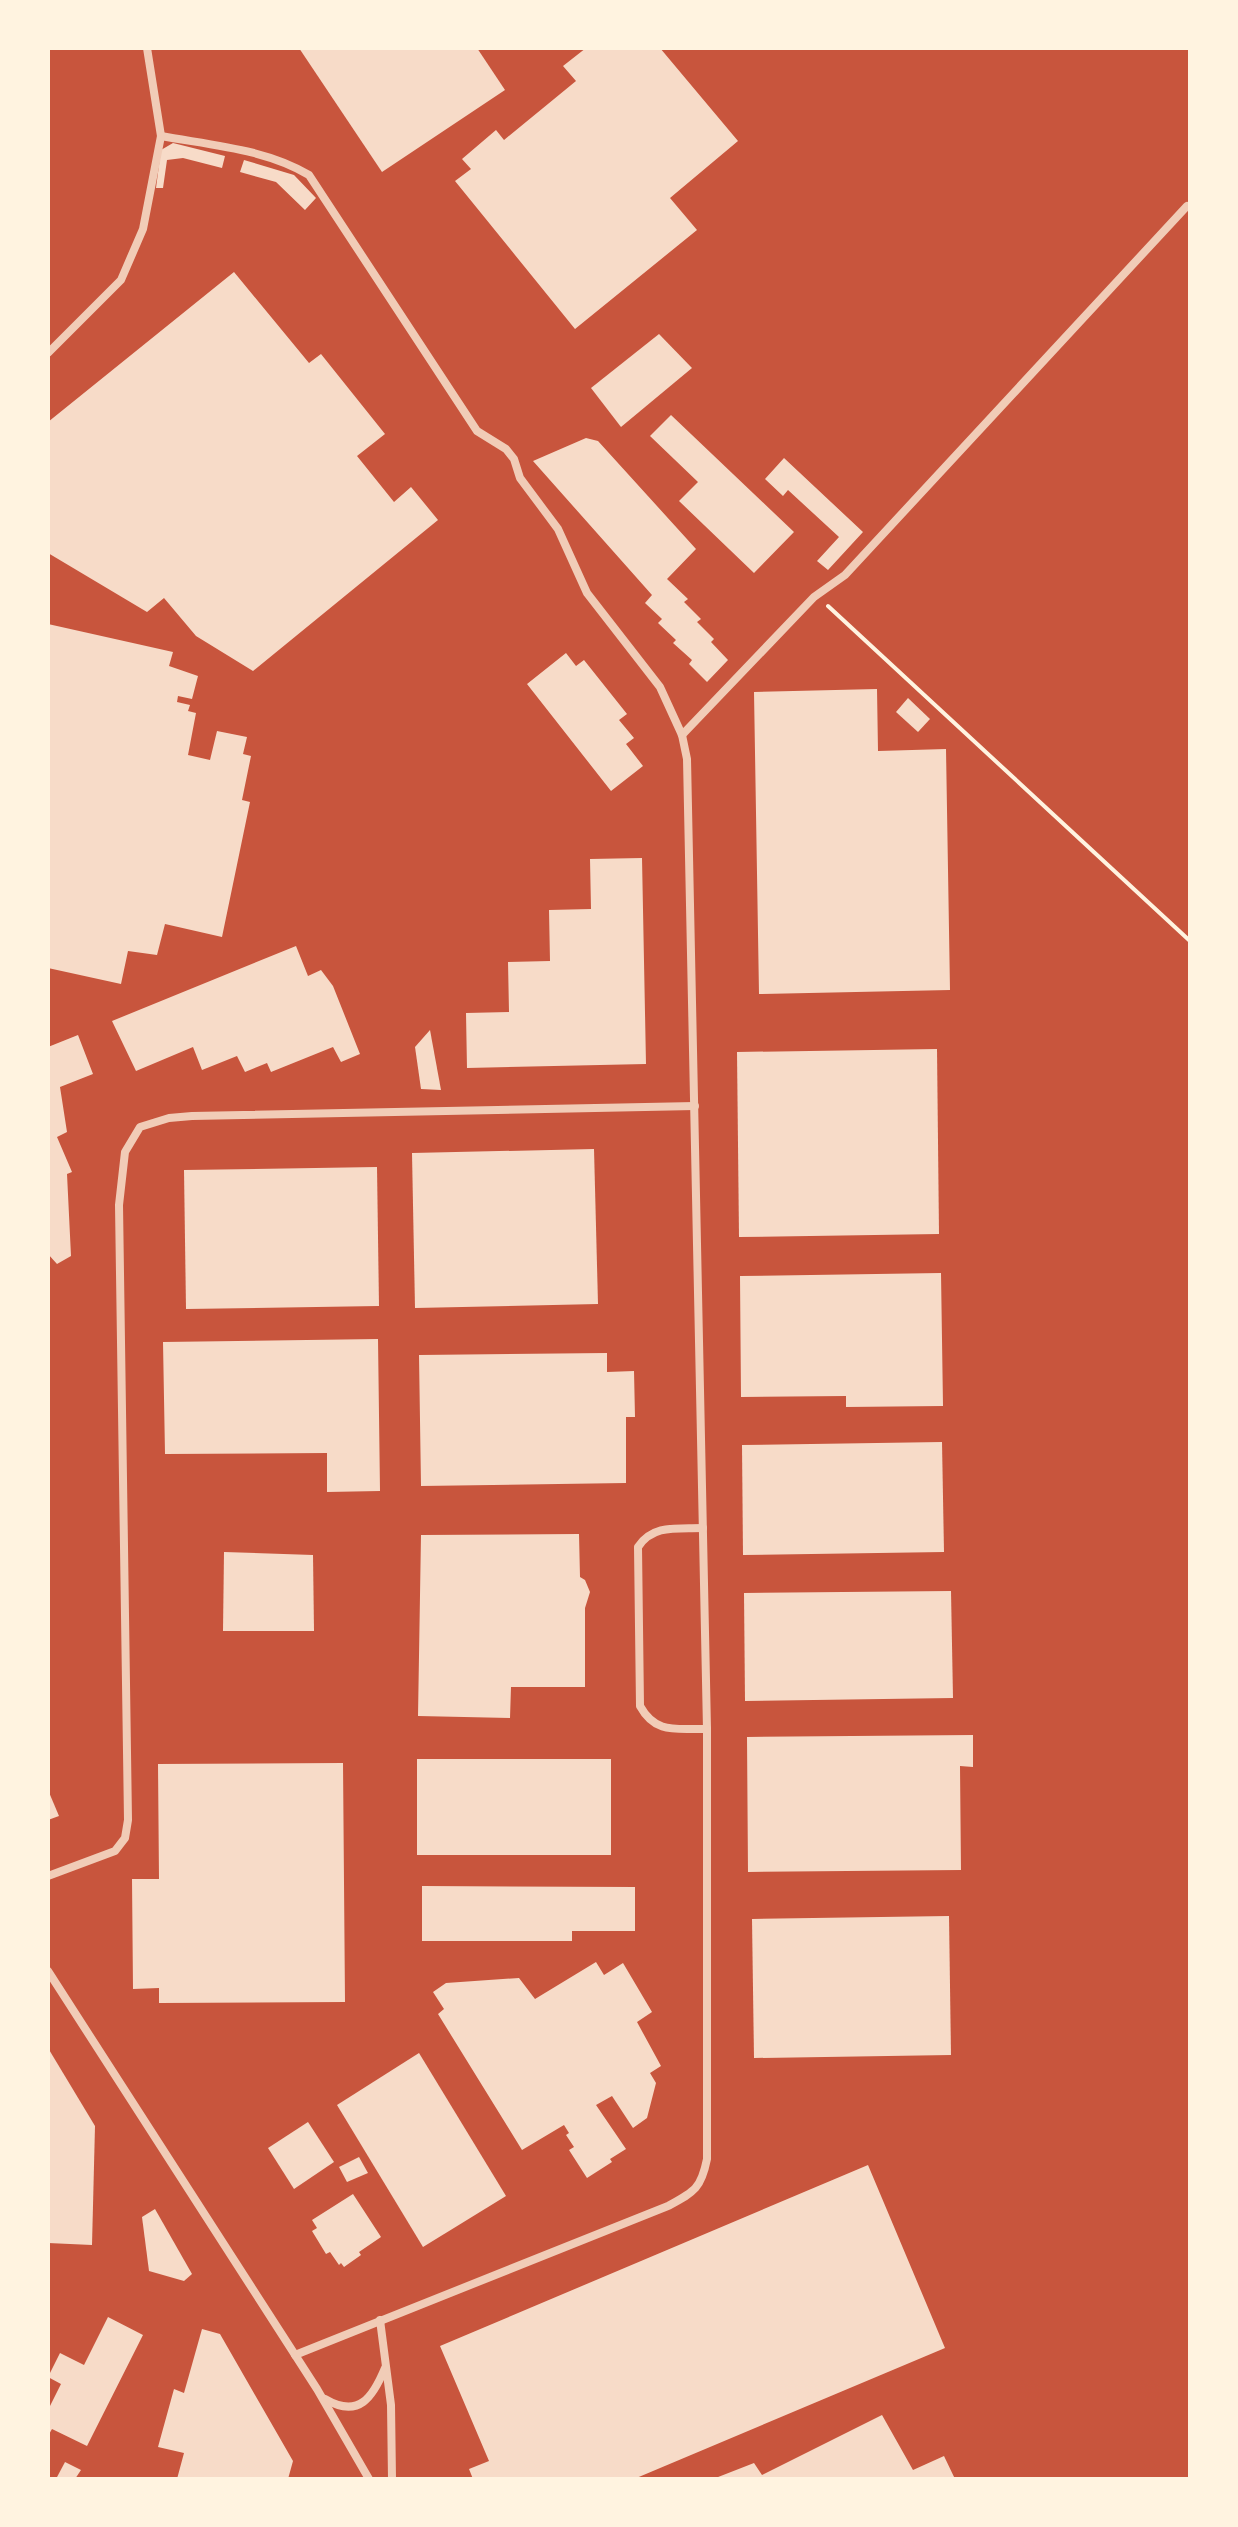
<svg xmlns="http://www.w3.org/2000/svg" width="1238" height="2527" font-family="Barlow,sans-serif">
<rect width="100%" height="100%" fill="#c8553d"/>
<!-- building -->
<g fill="#f7dbc8">
<polygon points="299,48 477,48 505,90 382,172"/>
<polygon points="586,48 660,48 738,141 670,198 697,230 575,329 455,181 471,169 462,159 496,130 504,140 576,81 563,66"/>
<polygon points="173,143 225,156 222,168 183,158 167,160 163,188 156,188 161,150"/>
<polygon points="244,160 294,175 316,198 305,210 276,182 240,172"/>
<polygon points="234,272 309,363 321,354 385,434 357,456 394,502 411,487 438,520 253,671 196,636 164,598 147,612 48,553 48,422"/>
<polygon points="659,334 692,368 621,427 591,388"/>
<polygon points="671,415 794,532 754,573 679,501 698,482 650,436"/>
<polygon points="586,438 598,441 696,549 667,579 688,599 684,602 701,619 697,622 714,639 711,642 728,660 707,682 689,664 692,660 673,643 676,640 658,623 662,619 645,603 652,595 533,461"/>
<polygon points="784,458 863,532 828,570 817,561 839,537 788,490 783,496 765,479"/>
<polygon points="48,624 173,652 169,666 198,676 192,699 178,696 177,702 190,705 188,711 196,713 188,755 210,760 217,731 247,737 243,754 251,756 242,800 250,802 222,937 165,924 157,955 128,951 121,984 48,968"/>
<polygon points="566,653 576,666 584,660 627,714 619,720 634,738 626,744 643,766 611,791 527,684"/>
<polygon points="877,689 878,751 946,749 950,990 759,994 754,692"/>
<polygon points="908,698 930,719 918,732 896,712"/>
<polygon points="642,858 646,1064 467,1068 466,1013 509,1012 508,962 550,961 549,910 591,909 590,859"/>
<polygon points="296,946 308,976 321,970 333,986 360,1054 341,1062 333,1047 271,1072 267,1063 245,1072 237,1056 202,1070 193,1047 136,1071 112,1021"/>
<polygon points="430,1030 441,1090 421,1089 415,1047"/>
<polygon points="78,1035 93,1074 60,1087 67,1132 57,1137 72,1172 67,1174 71,1256 57,1264 48,1254 48,1047"/>
<polygon points="937,1049 939,1234 739,1237 737,1052"/>
<polygon points="594,1149 598,1304 415,1308 412,1153"/>
<polygon points="377,1167 379,1306 186,1309 184,1170"/>
<polygon points="941,1273 943,1406 846,1407 846,1396 741,1397 740,1276"/>
<polygon points="378,1339 380,1491 327,1492 327,1453 165,1454 163,1342"/>
<polygon points="607,1353 607,1372 634,1371 635,1417 626,1417 626,1483 421,1486 419,1355"/>
<polygon points="942,1442 944,1552 743,1555 742,1445"/>
<polygon points="579,1534 580,1577 585,1580 590,1592 585,1608 585,1687 511,1687 510,1718 418,1716 421,1535"/>
<polygon points="224,1552 313,1555 314,1631 223,1631"/>
<polygon points="951,1591 953,1698 745,1701 744,1593"/>
<polygon points="973,1735 973,1767 960,1766 961,1870 748,1872 747,1737"/>
<rect x="417" y="1759" width="194" height="96"/>
<polygon points="343,1763 345,2002 159,2003 159,1988 133,1989 132,1879 159,1879 158,1764"/>
<polygon points="48,1790 59,1816 48,1820"/>
<polygon points="422,1886 635,1887 635,1931 572,1931 572,1941 422,1941"/>
<polygon points="949,1916 951,2055 754,2058 752,1919"/>
<polygon points="596,1962 604,1975 623,1963 652,2012 637,2022 661,2066 650,2073 656,2083 647,2118 633,2128 612,2096 596,2105 626,2149 610,2159 612,2162 587,2178 569,2150 574,2147 566,2135 569,2133 564,2125 522,2150 438,2014 444,2009 433,1992 446,1983 519,1978 535,1999"/>
<polygon points="48,2048 95,2126 92,2245 48,2243"/>
<polygon points="419,2053 506,2196 423,2247 337,2105"/>
<polygon points="308,2122 334,2162 294,2189 268,2148"/>
<polygon points="359,2157 368,2173 347,2182 339,2167"/>
<polygon points="868,2165 945,2348 634,2479 473,2479 469,2469 489,2461 440,2346"/>
<polygon points="353,2194 381,2237 359,2252 361,2255 344,2267 341,2263 339,2265 330,2252 326,2254 312,2231 317,2228 312,2220"/>
<polygon points="155,2209 192,2274 184,2281 149,2271 142,2217"/>
<polygon points="108,2317 143,2335 87,2446 52,2429 48,2436 48,2410 61,2384 48,2377 60,2353 84,2365"/>
<polygon points="202,2329 220,2334 293,2461 288,2479 177,2479 184,2453 158,2447 174,2389 184,2393"/>
<polygon points="882,2415 913,2470 944,2456 955,2479 713,2479 754,2463 762,2475"/>
<polygon points="65,2462 81,2470 75,2479 56,2479"/>
</g>
<g fill="none" stroke-linecap="round" stroke-linejoin="round">
<!-- path -->
<polyline stroke="#fff3e0" stroke-width="4" points="828,606 1190,941"/>
<!-- minor -->
<g stroke="#f1ccb7" stroke-width="8">
<path d="M161 136C210 145 266 149 309 175L477 431 506 449 514 459 520 478 558 529 587 593 660 687 682 735 687 759 707 1729V2159C701 2189 694 2192 668 2206L295 2355"/>
<polyline points="48,353 121,280 143,229 161,136 147,48"/>
<polyline points="682,735 814,597 845,575 1187,206"/>
<path d="M703 1528C678 1529 653 1524 638 1547L640 1706C656 1735 677 1728 707 1729"/>
<polyline points="48,1876 115,1851 125,1838 128,1820 119,1205 125,1152 140,1127 169,1118 192,1116 695,1106"/>
<polyline points="48,1971 317,2389 369,2479"/>
<polyline points="380,2320 391,2405 392,2479"/>
<path d="M325 2399C359 2419 373 2397 385 2368"/>
</g>
</g>
<!-- border -->
<rect width="1238" height="2527" fill="none" stroke="#fff3e0" stroke-width="100"/>
</svg>
